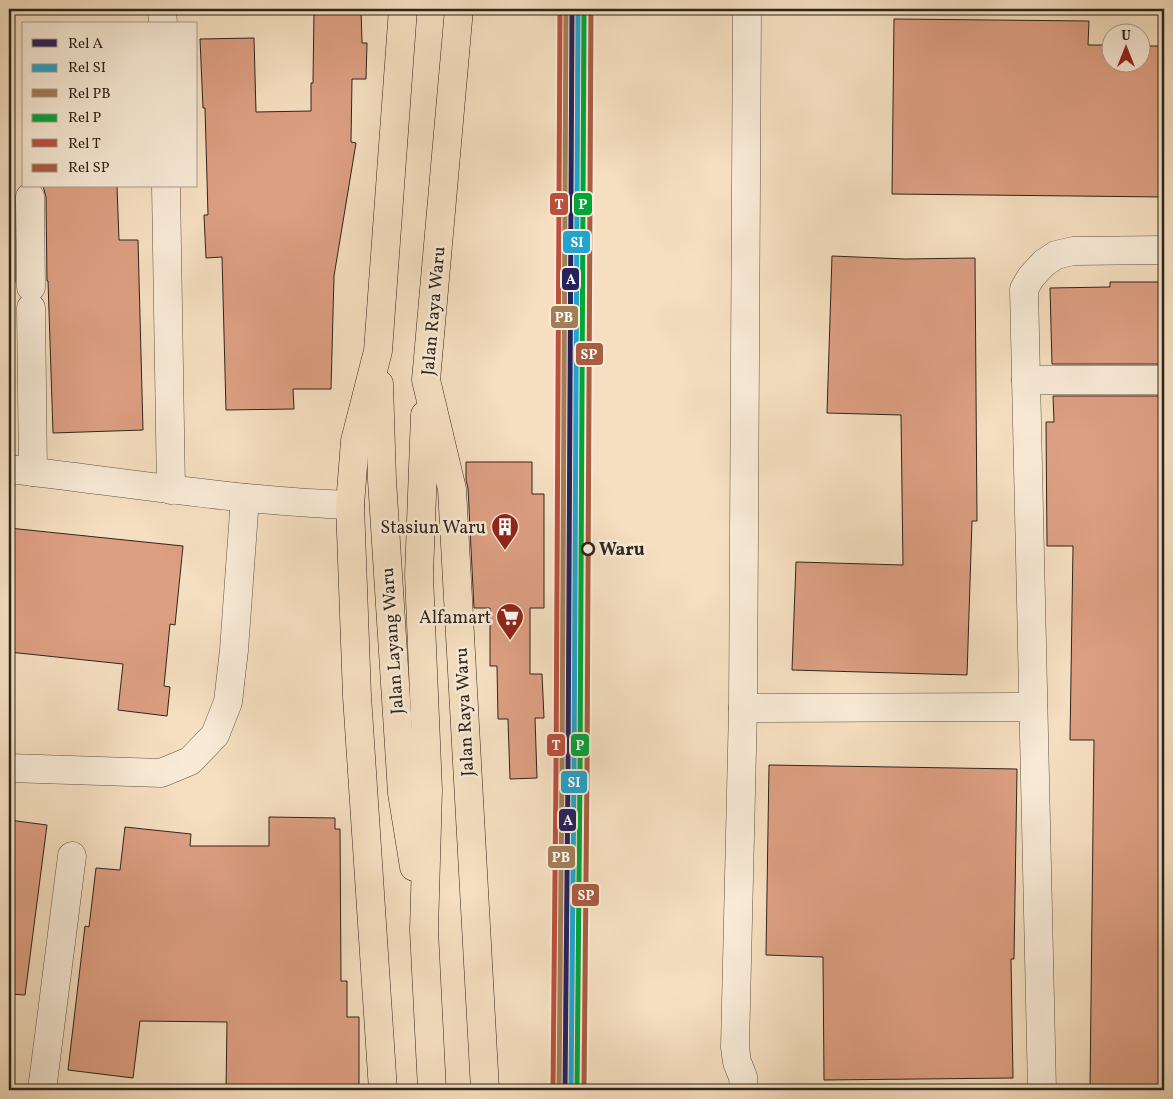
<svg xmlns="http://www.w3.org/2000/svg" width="1173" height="1099" font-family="Vollkorn,serif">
<rect width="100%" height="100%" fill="#f5dfc0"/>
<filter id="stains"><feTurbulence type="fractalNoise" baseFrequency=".004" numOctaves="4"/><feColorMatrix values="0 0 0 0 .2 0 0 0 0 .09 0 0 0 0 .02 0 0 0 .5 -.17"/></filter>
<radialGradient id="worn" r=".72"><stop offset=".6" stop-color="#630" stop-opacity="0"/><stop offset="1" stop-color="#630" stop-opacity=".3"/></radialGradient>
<!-- building -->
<g fill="#dd9f82" stroke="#2e241c">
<polygon points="314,9 361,9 362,43 367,43 366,79 352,79 351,142 356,143 334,276 331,389 293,389 294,409 226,410 222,257 206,258 204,215 208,215 205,108 203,108 200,39 254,38 256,112 311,111 311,83 313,83"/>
<polygon points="894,19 1089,21 1088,45 1110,45 1110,62 1140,62 1140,46 1164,46 1164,197 892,194"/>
<polygon points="43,186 117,186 119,240 138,240 143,430 53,433 48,281 47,281 46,197"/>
<rect x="9" y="195" width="6" height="87"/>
<polygon points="832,256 905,259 975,258 977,521 972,521 967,675 792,670 796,562 903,565 901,415 827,413"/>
<polygon points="1110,282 1164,282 1164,364 1052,364 1050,288 1110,287"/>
<polygon points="1053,396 1164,396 1164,1090 1090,1090 1094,740 1070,740 1073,546 1047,546 1046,422 1054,422"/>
<polygon points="466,462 532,462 532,494 544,494 544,608 530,608 530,674 542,674 544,718 535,718 537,778 510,779 508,719 498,719 497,666 490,666 490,608 474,608 468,488 466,480"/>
<polygon points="9,528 183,546 175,625 170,624 164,686 170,687 167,716 118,710 123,664 9,652"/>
<polygon points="769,765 1017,769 1014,959 1011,959 1013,1078 824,1080 823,957 766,955"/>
<polygon points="269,817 335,818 335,829 340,829 341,981 347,981 347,1017 359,1017 359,1090 226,1090 227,1022 140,1021 133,1078 68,1070 85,926 89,927 96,868 120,870 125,827 191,834 190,846 269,846"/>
<polygon points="9,820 47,825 25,995 9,994"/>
</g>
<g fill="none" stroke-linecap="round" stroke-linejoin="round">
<defs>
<g id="minor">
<polyline points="162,9 163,24"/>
<polyline points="166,186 171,490"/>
<polyline points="30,197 31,287"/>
<polyline points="31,308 33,472"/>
<polyline points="1026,380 1164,380"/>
<path d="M9 469C122 482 236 501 350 505"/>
<polyline points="743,708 1033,707"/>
<polyline points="9,768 161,773 190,761 215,735 228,702 234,650 245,498"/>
<polyline points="42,1090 72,856"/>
<polyline points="744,1090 743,1077 737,1062 735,1047 743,708 747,9"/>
<polyline points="1042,1090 1024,289 1031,277 1044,263 1056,255 1073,251 1164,250"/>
</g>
<g id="highway">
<polyline points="459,9 426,380 452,489 485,1090"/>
<polyline points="379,384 382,480 402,793 414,867"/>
<polyline points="425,415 419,575 428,790 424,930 432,1090"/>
<polyline points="383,1090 357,696 350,505 355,441 378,351 403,9"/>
</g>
</defs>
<!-- minor casing -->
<use href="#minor" stroke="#605345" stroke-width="29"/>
<!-- highway casing -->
<use href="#highway" stroke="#2e241c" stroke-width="29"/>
<!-- minor -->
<use href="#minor" stroke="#f8ead6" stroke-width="28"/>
<!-- highway -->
<use href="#highway" stroke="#f5dfc0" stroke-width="28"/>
<defs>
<polyline id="rail-1" points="565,1090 568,772 572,9"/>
<polyline id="rail-2" points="571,1090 574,772 578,9"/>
<polyline id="rail-3" points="559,1090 562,772 566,9"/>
<polyline id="rail-4" points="577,1090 580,772 584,9"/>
<polyline id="rail-5" points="553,1090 556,772 560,9"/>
<polyline id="rail-6" points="584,1090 587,772 591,9"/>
</defs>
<!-- rail-1 casing -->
<use href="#rail-1" stroke="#f8ead6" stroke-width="9"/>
<!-- rail-2 casing -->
<use href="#rail-2" stroke="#f8ead6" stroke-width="9"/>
<!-- rail-3 casing -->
<use href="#rail-3" stroke="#f8ead6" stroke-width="9"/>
<!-- rail-4 casing -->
<use href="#rail-4" stroke="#f8ead6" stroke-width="9"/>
<!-- rail-5 casing -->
<use href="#rail-5" stroke="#f8ead6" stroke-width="9"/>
<!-- rail-6 casing -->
<use href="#rail-6" stroke="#f8ead6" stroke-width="9"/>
<!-- rail-1 -->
<use href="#rail-1" stroke="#26225e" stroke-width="5"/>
<!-- rail-2 -->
<use href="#rail-2" stroke="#21a4cd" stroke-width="5"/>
<!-- rail-3 -->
<use href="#rail-3" stroke="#a27d56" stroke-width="5"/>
<!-- rail-4 -->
<use href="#rail-4" stroke="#00a53a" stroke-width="5"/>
<!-- rail-5 -->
<use href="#rail-5" stroke="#ba513d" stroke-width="5"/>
<!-- rail-6 -->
<use href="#rail-6" stroke="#a95d40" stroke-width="5"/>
</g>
<!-- icons -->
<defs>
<symbol id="building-pin" viewBox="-11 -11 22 30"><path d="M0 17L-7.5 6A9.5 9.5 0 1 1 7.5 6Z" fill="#8f2418" stroke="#f8ead6"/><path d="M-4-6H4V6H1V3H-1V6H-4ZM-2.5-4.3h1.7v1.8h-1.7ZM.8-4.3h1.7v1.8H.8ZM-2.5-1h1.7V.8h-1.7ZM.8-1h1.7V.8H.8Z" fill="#fff"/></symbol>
<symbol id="supermarket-pin" viewBox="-11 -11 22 30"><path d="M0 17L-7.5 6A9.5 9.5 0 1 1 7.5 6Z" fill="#8f2418" stroke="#f8ead6"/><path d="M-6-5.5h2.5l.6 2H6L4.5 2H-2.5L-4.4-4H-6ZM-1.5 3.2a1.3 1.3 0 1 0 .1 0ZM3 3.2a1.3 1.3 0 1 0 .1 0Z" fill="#fff"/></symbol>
</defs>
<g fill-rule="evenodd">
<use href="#building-pin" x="489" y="511" width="32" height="43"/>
<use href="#supermarket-pin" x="494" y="601" width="32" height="43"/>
</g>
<!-- markers -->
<circle fill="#f8ead6" stroke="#2e241c" stroke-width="2.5" cx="588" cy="549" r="6"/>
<g text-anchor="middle" stroke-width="5" stroke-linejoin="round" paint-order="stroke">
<!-- street labels -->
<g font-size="18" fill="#2e241c" stroke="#f8ead6">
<text transform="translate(433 311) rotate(-85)" y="6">Jalan Raya Waru</text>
<text transform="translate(392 641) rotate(-94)" y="6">Jalan Layang Waru</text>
<text transform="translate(464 712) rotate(-93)" y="6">Jalan Raya Waru</text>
</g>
<!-- poi labels -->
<g font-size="18" fill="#2e241c" stroke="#f8ead6" text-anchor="end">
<text x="486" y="533">Stasiun Waru</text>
<text x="491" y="623">Alfamart</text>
</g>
<!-- stop labels -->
<g font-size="18" font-weight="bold" fill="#2e241c" stroke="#f8ead6" text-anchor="start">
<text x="599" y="555">Waru</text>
</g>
</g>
<g stroke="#f8ead6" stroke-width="2">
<rect x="549" y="192" width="20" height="24" rx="5" fill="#ba513d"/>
<rect x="573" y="192" width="20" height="24" rx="5" fill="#00a53a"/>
<rect x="562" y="230" width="29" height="24" rx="5" fill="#21a4cd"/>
<rect x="561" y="267" width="19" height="24" rx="5" fill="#26225e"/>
<rect x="550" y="305" width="29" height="24" rx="5" fill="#a27d56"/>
<rect x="575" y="342" width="29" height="24" rx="5" fill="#a95d40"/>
<rect x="546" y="733" width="20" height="24" rx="5" fill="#ba513d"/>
<rect x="570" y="733" width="20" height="24" rx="5" fill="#00a53a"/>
<rect x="560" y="770" width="28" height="24" rx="5" fill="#21a4cd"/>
<rect x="558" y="808" width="19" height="24" rx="5" fill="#26225e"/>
<rect x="547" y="845" width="29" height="24" rx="5" fill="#a27d56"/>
<rect x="571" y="883" width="29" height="24" rx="5" fill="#a95d40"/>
</g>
<g font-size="14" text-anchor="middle" font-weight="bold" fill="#fff">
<text x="559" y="209">T</text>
<text x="583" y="209">P</text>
<text x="577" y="247">SI</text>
<text x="571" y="284">A</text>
<text x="564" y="322">PB</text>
<text x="589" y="359">SP</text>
<text x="556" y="750">T</text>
<text x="580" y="750">P</text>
<text x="574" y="787">SI</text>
<text x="568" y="825">A</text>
<text x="561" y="862">PB</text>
<text x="586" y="900">SP</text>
</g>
<!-- margin -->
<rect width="1173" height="1099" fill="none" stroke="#f5dfc0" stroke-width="30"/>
<rect x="10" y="10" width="1153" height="1079" fill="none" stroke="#2e241c" stroke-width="2.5"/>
<rect x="15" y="15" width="1143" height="1069" fill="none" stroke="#2e241c"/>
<!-- legend -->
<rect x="22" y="22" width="175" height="165" fill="#f8ead6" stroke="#a79b8c"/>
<rect x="32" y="39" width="25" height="8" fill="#26225e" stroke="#a79b8c"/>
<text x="68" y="48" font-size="15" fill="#2e241c">Rel A</text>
<rect x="32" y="64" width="25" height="8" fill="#21a4cd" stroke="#a79b8c"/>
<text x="68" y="72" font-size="15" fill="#2e241c">Rel SI</text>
<rect x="32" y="89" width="25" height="8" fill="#a27d56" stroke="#a79b8c"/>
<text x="68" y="98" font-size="15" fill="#2e241c">Rel PB</text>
<rect x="32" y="114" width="25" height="8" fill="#00a53a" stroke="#a79b8c"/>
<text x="68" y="122" font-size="15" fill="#2e241c">Rel P</text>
<rect x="32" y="139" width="25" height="8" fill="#ba513d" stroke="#a79b8c"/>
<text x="68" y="148" font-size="15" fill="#2e241c">Rel T</text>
<rect x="32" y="164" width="25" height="8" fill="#a95d40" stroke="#a79b8c"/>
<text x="68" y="172" font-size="15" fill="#2e241c">Rel SP</text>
<!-- north arrow -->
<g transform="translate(1126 48)"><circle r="24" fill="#f8ead6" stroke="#a79b8c"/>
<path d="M0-4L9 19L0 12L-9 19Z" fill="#8f2418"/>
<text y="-8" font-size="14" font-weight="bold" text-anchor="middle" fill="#2e241c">U</text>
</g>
<rect width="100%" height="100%" filter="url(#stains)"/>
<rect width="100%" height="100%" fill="url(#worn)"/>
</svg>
